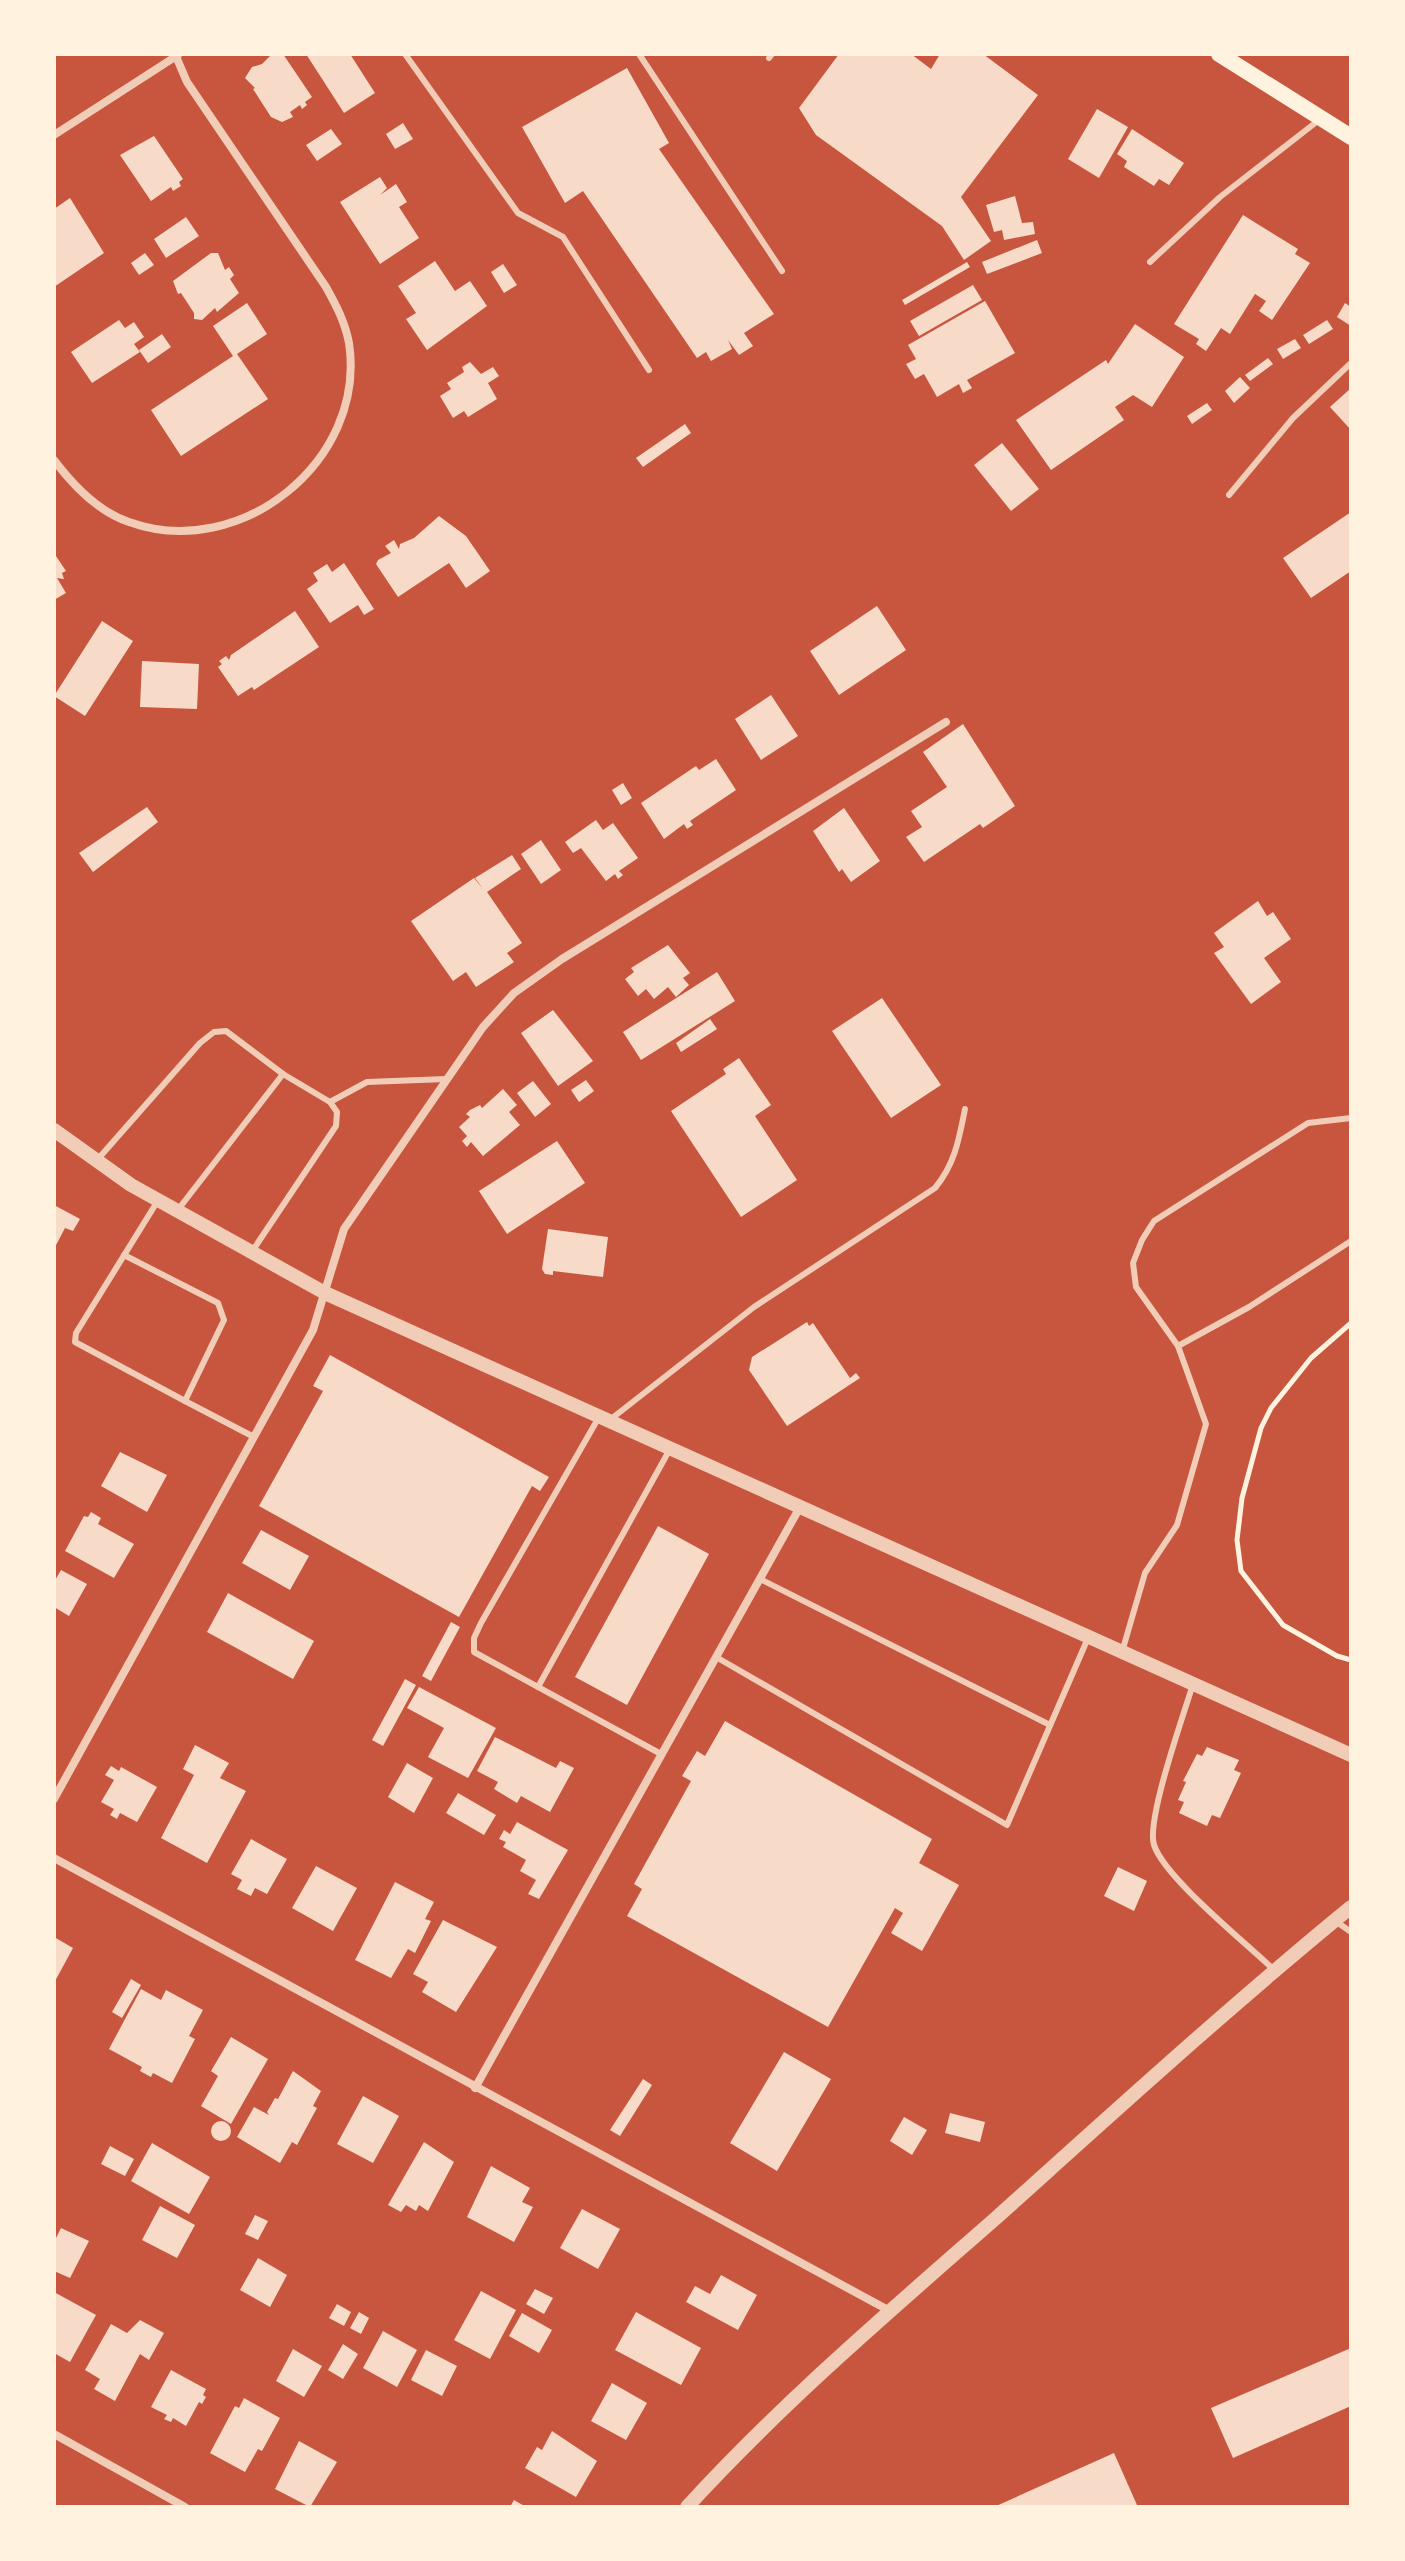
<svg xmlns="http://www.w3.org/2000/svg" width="1405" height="2561" font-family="'Fira Sans',sans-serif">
<rect width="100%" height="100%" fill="#c8553d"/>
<!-- building -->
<g fill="#f7dbc8">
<polygon points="272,54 283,54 312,97 305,102 307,105 302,109 300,105 290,112 293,117 282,122 271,117 253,89 255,88 245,78 252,67 262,64"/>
<polygon points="306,54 350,54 375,93 344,113"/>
<polygon points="839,54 911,54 931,69 940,54 983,54 1038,95 961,197 991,241 964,260 942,226 816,135 799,108"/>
<polygon points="627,68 669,143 659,149 774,314 744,333 753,346 739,355 728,340 732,349 711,361 706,352 697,358 583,191 565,203 522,127"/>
<polygon points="1097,109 1128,127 1099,178 1068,159"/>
<polygon points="403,123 413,139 395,149 386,134"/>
<polygon points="331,129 342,144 317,161 306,145"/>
<polygon points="1132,129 1184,163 1169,185 1159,179 1154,186 1124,167 1127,161 1117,154"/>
<polygon points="154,136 183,179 179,182 181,186 173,191 171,187 151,201 120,155"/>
<polygon points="380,177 387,188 380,195 396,184 407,202 399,207 419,238 380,264 340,202"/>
<polygon points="1015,196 1022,223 1033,222 1035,234 1004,240 1002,230 994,232 986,205"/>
<polygon points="70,198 104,253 54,287 54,209"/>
<polygon points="1243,215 1298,249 1295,254 1310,263 1272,320 1259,311 1266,301 1255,294 1230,334 1221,328 1206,351 1196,344 1199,339 1174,324"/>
<polygon points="186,217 199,236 166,258 154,239"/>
<polygon points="1037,240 1042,253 987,274 982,262"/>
<polygon points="145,253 154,265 139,275 131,263"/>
<polygon points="211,253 218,253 225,270 229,267 234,275 230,279 239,293 217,312 215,308 202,320 194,319 194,313 181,293 178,294 173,281"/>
<polygon points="435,261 455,291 470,281 487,306 427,350 406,319 416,313 398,286"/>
<polygon points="967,262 970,267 905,305 902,300"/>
<polygon points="503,264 517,285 504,293 491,272"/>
<polygon points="973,285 982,300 919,336 910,321"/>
<polygon points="985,301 1015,353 967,380 972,388 963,393 959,384 937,397 924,374 915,379 906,364 916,359 908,345"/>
<polygon points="247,303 267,334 237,354 268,399 181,456 151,410 233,356 213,326"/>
<polygon points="1345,303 1351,307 1351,326 1337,317"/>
<polygon points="119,320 125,328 134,322 144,337 134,344 140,352 92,383 71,352"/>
<polygon points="1327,320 1333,329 1309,344 1303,335"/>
<polygon points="1135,324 1184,357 1152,407 1133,395 1115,407 1124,420 1051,470 1016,420 1106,360 1108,364"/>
<polygon points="162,334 171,347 148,363 139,350"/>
<polygon points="1295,339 1301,348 1283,359 1277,349"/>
<polygon points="1268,358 1273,364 1250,381 1245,375"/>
<polygon points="470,362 481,374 493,367 499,376 488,383 497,399 468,417 464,411 453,418 440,396 451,389 447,383 464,372 462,367"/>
<polygon points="1240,377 1250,388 1234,403 1225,391"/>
<polygon points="1351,388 1351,430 1330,407"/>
<polygon points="1207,403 1212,410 1192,424 1187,416"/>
<polygon points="685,424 691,433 643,467 636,458"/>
<polygon points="1002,443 1039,489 1011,511 974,465"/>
<polygon points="1351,512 1351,571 1311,598 1283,558"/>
<polygon points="439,516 466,536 490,571 466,588 449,563 398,597 376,564 378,560 391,553 385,546 394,540 399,549 400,544 414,538"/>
<polygon points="54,553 66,571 62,573 64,579 57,578 66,593 54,600"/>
<polygon points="344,563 374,609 364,615 358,605 330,623 307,589 318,581 313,573 327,564 332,572"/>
<polygon points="877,606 906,650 839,695 810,651"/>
<polygon points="295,611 319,647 254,690 252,687 238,696 218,667 222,664 219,661 226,656 229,660 231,655"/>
<polygon points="102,621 133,641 85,716 54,696"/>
<polygon points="142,661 199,664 197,709 140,707"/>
<polygon points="771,695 798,736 761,760 735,719"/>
<polygon points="963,724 1015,806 983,828 980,824 924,862 906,837 922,827 911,811 947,787 923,752"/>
<polygon points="716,759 736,790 690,821 693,825 687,829 684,824 664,839 641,803 696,766 699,770"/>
<polygon points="623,783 632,798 621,805 612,790"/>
<polygon points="147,807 158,822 93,872 79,853"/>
<polygon points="844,808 880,861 851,882 842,869 839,872 813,831"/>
<polygon points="596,820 603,830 613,823 638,858 619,871 623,875 618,879 615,874 606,881 581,848 573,853 565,842"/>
<polygon points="541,840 561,870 541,884 521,854"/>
<polygon points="512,855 521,869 487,892 522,943 507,953 514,962 476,987 466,972 453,981 411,921 474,878 483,889 475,878"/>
<polygon points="1258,901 1267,916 1273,912 1291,939 1264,958 1281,982 1251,1004 1214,953 1224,947 1214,933"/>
<polygon points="668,945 690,973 683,978 689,985 676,997 668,987 654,999 646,989 638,996 625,979 634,972 631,968"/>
<polygon points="717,972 735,1001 641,1060 623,1032"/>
<polygon points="882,998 941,1085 891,1118 832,1031"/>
<polygon points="553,1010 593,1061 558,1086 521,1033"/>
<polygon points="710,1019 717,1029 681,1052 676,1043"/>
<polygon points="739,1058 771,1105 755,1116 797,1180 741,1217 671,1111 726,1074 723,1069"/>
<polygon points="586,1080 594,1091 579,1102 571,1090"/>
<polygon points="533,1081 551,1104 535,1117 517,1093"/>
<polygon points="503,1089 517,1105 509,1112 520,1125 483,1156 471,1142 467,1147 462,1141 467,1136 459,1127 470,1117 466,1114 470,1110 480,1105 482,1108"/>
<polygon points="557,1141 585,1183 507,1234 479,1191"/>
<polygon points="54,1205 80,1219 73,1231 65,1228 54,1249"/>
<polygon points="548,1229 608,1237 603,1277 553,1271 553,1275 545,1274 542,1269"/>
<polygon points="807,1322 809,1326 813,1323 850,1378 856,1373 860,1378 787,1426 749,1370 752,1357"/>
<polygon points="330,1355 549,1477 540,1491 532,1486 459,1617 259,1506 323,1391 313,1386"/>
<polygon points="120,1452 167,1475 147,1512 101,1486"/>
<polygon points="91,1512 101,1518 98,1524 134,1544 114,1578 65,1551 84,1516 88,1517"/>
<polygon points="658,1526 709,1554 627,1705 575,1677"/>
<polygon points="261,1530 309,1556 290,1590 242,1563"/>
<polygon points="61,1570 87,1584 69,1616 54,1607 54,1582"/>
<polygon points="228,1593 314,1641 293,1679 207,1632"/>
<polygon points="451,1622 460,1627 431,1681 422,1676"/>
<polygon points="405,1679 416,1685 383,1746 372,1740"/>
<polygon points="419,1687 496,1728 468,1778 428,1757 444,1728 407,1708"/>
<polygon points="725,1721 932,1839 919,1863 959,1885 922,1951 891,1933 903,1913 895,1908 828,2027 627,1916 642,1889 634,1884 691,1781 682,1776 697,1751 705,1756"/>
<polygon points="495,1737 556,1768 560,1761 574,1768 550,1812 521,1796 517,1803 494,1789 498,1782 477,1771"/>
<polygon points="195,1745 229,1763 220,1778 246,1791 207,1863 161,1838 194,1775 183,1769"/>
<polygon points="1207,1747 1239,1760 1234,1770 1241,1773 1220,1818 1212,1815 1207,1826 1179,1813 1184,1802 1178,1800 1186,1782 1183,1781 1197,1754 1202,1756"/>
<polygon points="407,1763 433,1778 414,1813 388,1797"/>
<polygon points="111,1766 119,1771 121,1767 157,1787 137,1822 120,1813 117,1819 110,1815 114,1809 101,1802 114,1780 105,1775"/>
<polygon points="458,1793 496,1815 484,1835 446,1813"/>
<polygon points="517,1822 568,1850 539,1899 528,1894 536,1880 520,1871 526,1860 503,1847 506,1842 499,1839 504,1830 510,1834"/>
<polygon points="251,1839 287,1859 267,1894 255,1888 251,1896 237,1889 242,1880 231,1874"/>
<polygon points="316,1866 357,1888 333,1931 292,1908"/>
<polygon points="1118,1867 1147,1881 1134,1911 1104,1896"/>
<polygon points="395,1882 434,1902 425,1919 431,1921 415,1953 408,1949 391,1978 355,1960"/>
<polygon points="443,1920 497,1947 456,2012 422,1992 428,1982 413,1974"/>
<polygon points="54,1937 73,1948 54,1983"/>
<polygon points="131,1979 141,1985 122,2018 112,2012"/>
<polygon points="141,1989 161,2000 166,1990 203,2010 189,2036 195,2039 172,2083 153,2073 151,2077 140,2071 142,2067 109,2049"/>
<polygon points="231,2037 268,2059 231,2124 201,2106 218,2076 211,2071"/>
<polygon points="784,2052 831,2079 777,2171 730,2143"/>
<polygon points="293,2071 321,2091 313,2106 317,2108 297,2145 292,2142 280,2163 237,2137 254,2107 269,2115 267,2112 275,2098 278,2099"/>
<polygon points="643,2079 652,2085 620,2136 610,2130"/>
<polygon points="363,2096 399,2116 373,2163 337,2144"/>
<polygon points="950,2113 985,2122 980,2142 945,2133"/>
<polygon points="904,2117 927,2130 912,2155 890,2141"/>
<circle cx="221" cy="2131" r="10"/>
<polygon points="424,2142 454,2162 428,2211 419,2205 416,2211 406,2205 401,2212 388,2205"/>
<polygon points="152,2143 210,2177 189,2214 131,2181"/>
<polygon points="110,2146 134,2159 125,2176 101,2164"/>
<polygon points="491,2166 530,2188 522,2202 533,2207 514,2242 467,2217"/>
<polygon points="160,2206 195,2225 177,2258 142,2240"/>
<polygon points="582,2209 620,2229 598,2269 560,2248"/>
<polygon points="255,2215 268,2221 258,2240 245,2234"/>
<polygon points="61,2228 89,2241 70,2278 54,2271 54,2242"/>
<polygon points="258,2258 287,2275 270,2307 240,2290"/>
<polygon points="721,2275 757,2295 738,2330 686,2302 695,2286 710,2294"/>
<polygon points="535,2289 553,2298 544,2314 526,2304"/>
<polygon points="481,2291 516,2310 490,2359 454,2340"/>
<polygon points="54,2292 96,2315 70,2362 54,2353"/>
<polygon points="337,2304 351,2312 344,2326 329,2318"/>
<polygon points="359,2312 369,2318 361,2334 350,2328"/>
<polygon points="636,2312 701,2348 681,2385 615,2350"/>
<polygon points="522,2313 552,2330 539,2353 509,2336"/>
<polygon points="140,2320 164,2333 149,2360 140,2354 115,2401 94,2389 100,2379 85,2370 111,2324 127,2333"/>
<polygon points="383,2331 417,2350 397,2387 363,2368"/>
<polygon points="343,2344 358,2354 343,2379 328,2370"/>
<polygon points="1351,2348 1351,2406 1233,2458 1211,2408"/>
<polygon points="293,2349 322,2366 304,2397 276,2381"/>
<polygon points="426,2350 457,2366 442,2396 411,2380"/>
<polygon points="171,2370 206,2389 203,2395 206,2397 202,2404 199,2402 186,2426 173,2418 171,2422 164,2419 167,2415 151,2407"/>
<polygon points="612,2383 647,2403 626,2440 591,2421"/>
<polygon points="244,2398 280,2418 262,2451 258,2449 245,2472 210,2453 235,2406 239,2408"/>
<polygon points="552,2431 597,2461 576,2497 525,2468 537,2447 542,2450"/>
<polygon points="299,2441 337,2462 310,2507 275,2489"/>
<polygon points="1114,2453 1137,2505 994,2507"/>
<polygon points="514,2500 526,2507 510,2507"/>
</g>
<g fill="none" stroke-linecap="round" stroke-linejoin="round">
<!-- path -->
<polyline stroke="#fff3e0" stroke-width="5" points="1351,1323 1311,1358 1271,1408 1261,1428 1242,1498 1237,1540 1241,1571 1283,1625 1337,1656 1351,1660"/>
<!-- service -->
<g stroke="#f1ccb7" stroke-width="6">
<polyline points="405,54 518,213 563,237 649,370"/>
<polyline points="639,54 782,271"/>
<polyline points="769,58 772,54"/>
<polyline points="1150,262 1220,197 1319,120"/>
<polyline points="1229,495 1293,418 1351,363"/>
<polyline points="330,1102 367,1082 446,1079"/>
<polyline points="98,1159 200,1043 214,1032 226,1031 283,1074 177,1211"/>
<polyline points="157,1202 76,1333 75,1342 185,1401"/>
<polyline points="251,1253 336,1126 337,1112 330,1102 283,1074"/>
<polyline points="124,1255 218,1303 224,1320 185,1401 254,1437"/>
<polyline points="1178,1346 1249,1307 1351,1241"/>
<polyline points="599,1417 481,1623 474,1638 474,1652 661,1754"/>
<path d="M611 1419 754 1307 935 1188C955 1164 959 1139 965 1109"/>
<polyline points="760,1579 1050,1725"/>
<polyline points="1122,1652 1145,1573 1177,1525 1206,1424 1178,1346 1136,1287 1133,1263 1142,1240 1154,1221 1308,1123 1351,1118"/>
<polyline points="716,1657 1007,1825 1088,1638"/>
<path d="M1193 1684C1184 1714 1146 1820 1154 1845 1165 1878 1245 1942 1273 1969"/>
<polyline points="538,1687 670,1449"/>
<polyline points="1334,1920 1351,1932"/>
</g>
<!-- minor -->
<g stroke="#f1ccb7" stroke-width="8">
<polyline points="54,135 178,55"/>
<path d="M54 460C72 484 99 512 129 522 240 562 367 461 349 343 345 322 336 305 326 287L187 82 175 54"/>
<polyline points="54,1799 313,1330 344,1229 483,1027 514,993 562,959 946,722"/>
<polyline points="54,1858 890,2311"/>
<polyline points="475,2088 800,1507"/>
<polyline points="54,2434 185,2507"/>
</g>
<!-- tertiary -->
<g stroke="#f1ccb7" stroke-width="14">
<polyline points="54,1130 131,1185 325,1293 1351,1755"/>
<path d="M687 2507C782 2403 890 2311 996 2218 1113 2113 1229 2007 1351 1907"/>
</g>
<!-- secondary -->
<polyline stroke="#fff3e0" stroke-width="16" points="1219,54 1351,137"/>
</g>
<!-- border -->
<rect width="1405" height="2561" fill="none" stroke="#fff3e0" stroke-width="112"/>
</svg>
